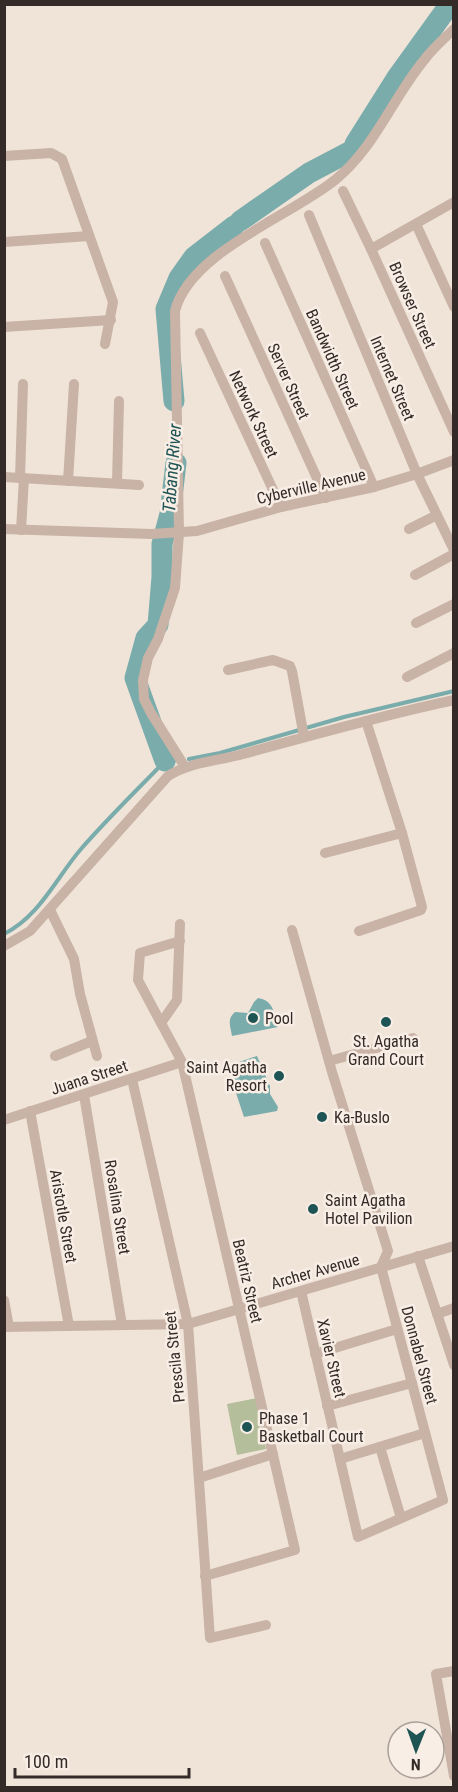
<svg xmlns="http://www.w3.org/2000/svg" width="458" height="1792" font-family="'Roboto Condensed',sans-serif">
<rect width="100%" height="100%" fill="#f0e4d9"/>
<!-- green -->
<polygon fill="#b5be9a" points="257,1398 266,1449 237,1455 227,1404"/>
<!-- water -->
<g fill="#7aacab">
<path d="M258 998C274 1000 274 1014 278 1027L232 1036C230 1025 227 1019 235 1012L248 1013 254 1002Z"/>
<polygon points="257,1056 270,1086 270,1094 278,1107 277,1111 244,1117 227,1066"/>
</g>
<g fill="none" stroke-linecap="round" stroke-linejoin="round">
<!-- stream -->
<g stroke="#7aacab" stroke-width="4">
<polyline points="189,759 220,753 344,717 454,691"/>
<path d="M4 934C40 916 56 878 81 849 108 818 137 790 165 761H174"/>
</g>
<!-- river -->
<g stroke="#7aacab" stroke-width="21">
<polyline points="355,144 396,79 445,11 454,5"/>
<polyline points="240,221 309,173 349,152"/>
<polyline points="174,401 166,309 179,278 194,257 234,226"/>
<polyline points="165,761 135,678 146,638 158,625 162,577 162,544 170,514 176,463"/>
</g>
<!-- street -->
<g stroke="#c8b3a6" stroke-width="10">
<polyline points="4,156 51,153 62,159 113,302 105,344"/>
<polyline points="343,191 371,249 454,432"/>
<polyline points="309,215 417,474 454,550"/>
<polyline points="416,224 454,307"/>
<polyline points="4,242 89,236"/>
<polyline points="265,243 374,487"/>
<polyline points="371,249 454,202"/>
<polyline points="225,276 326,498"/>
<polyline points="4,327 111,320"/>
<polyline points="200,333 281,507"/>
<polyline points="4,477 139,485"/>
<polyline points="20,478 23,384"/>
<polyline points="68,481 74,384"/>
<polyline points="117,483 119,401"/>
<polyline points="4,529 151,534 197,531 281,507 374,487 417,474 454,460"/>
<polyline points="409,529 437,515"/>
<polyline points="21,530 24,478"/>
<polyline points="415,575 454,554"/>
<polyline points="416,623 454,604"/>
<polyline points="228,670 273,660 290,666 292,671 304,737"/>
<polyline points="407,677 454,653"/>
<path d="M185 767 151 713 144 699 143 680 148 658 158 639 175 588 179 533 175 311C190 252 289 217 335 180 375 148 393 97 425 59 433 48 444 39 454 29"/>
<polyline points="325,853 402,833 366,721"/>
<polyline points="50,910 74,959 80,994 97,1056"/>
<polyline points="292,930 332,1072 388,1251 381,1267 443,1500 358,1537 301,1291"/>
<polyline points="359,931 421,910 422,907 402,833"/>
<polyline points="180,941 140,953 138,980 161,1023 177,1000 180,924"/>
<path d="M4 946 30 931 168 776C190 762 218 761 243 754 313 735 383 715 454 700"/>
<polyline points="161,1023 182,1062 295,1550 205,1576"/>
<polyline points="55,1056 92,1041"/>
<polyline points="329,1061 413,1038"/>
<polyline points="132,1079 188,1324 210,1638 266,1625"/>
<polyline points="84,1095 122,1325"/>
<polyline points="30,1111 69,1326"/>
<polyline points="4,1120 182,1062"/>
<polyline points="418,1256 454,1365"/>
<polyline points="4,1300 9,1327"/>
<polyline points="437,1314 454,1308"/>
<polyline points="4,1327 188,1324 454,1246"/>
<polyline points="315,1354 397,1329"/>
<polyline points="327,1406 412,1383"/>
<polyline points="380,1447 401,1518"/>
<polyline points="340,1459 425,1433"/>
<polyline points="199,1478 273,1454"/>
<polyline points="454,1671 436,1674 454,1776"/>
</g>
</g>
<!-- markers -->
<g fill="#1e5454" stroke="#f8eee5" stroke-width="2">
<circle cx="253" cy="1018" r="6"/>
<circle cx="386" cy="1022" r="6"/>
<circle cx="279" cy="1076" r="6"/>
<circle cx="322" cy="1117" r="6"/>
<circle cx="313" cy="1209" r="6"/>
<circle cx="247" cy="1427" r="6"/>
</g>
<g text-anchor="middle" stroke-width="5" stroke-linejoin="round" paint-order="stroke">
<!-- street labels -->
<g font-size="16" fill="#342a27" stroke="#f8eee5">
<text transform="translate(413 305) rotate(66)" y="6">Browser Street</text>
<text transform="translate(333 359) rotate(66)" y="6">Bandwidth Street</text>
<text transform="translate(393 378) rotate(67)" y="6">Internet Street</text>
<text transform="translate(289 381) rotate(66)" y="6">Server Street</text>
<text transform="translate(254 414) rotate(65)" y="6">Network Street</text>
<text transform="translate(311 486) rotate(-13)" y="6">Cyberville Avenue</text>
<text transform="translate(89 1077) rotate(-18)" y="6">Juana Street</text>
<text transform="translate(118 1207) rotate(81)" y="6">Rosalina Street</text>
<text transform="translate(64 1216) rotate(80)" y="6">Aristotle Street</text>
<text transform="translate(315 1271) rotate(-16)" y="6">Archer Avenue</text>
<text transform="translate(248 1281) rotate(77)" y="6">Beatriz Street</text>
<text transform="translate(420 1355) rotate(75)" y="6">Donnabel Street</text>
<text transform="translate(174 1357) rotate(-96)" y="6">Prescila Street</text>
<text transform="translate(332 1358) rotate(77)" y="6">Xavier Street</text>
</g>
<!-- poi labels -->
<g font-size="16" fill="#342a27" stroke="#f8eee5" text-anchor="start">
<text x="265" y="1024">Pool</text>
<text x="386" y="1047" text-anchor="middle">St. Agatha<tspan x="386" dy="18">Grand Court</tspan></text>
<text x="267" y="1073" text-anchor="end">Saint Agatha<tspan x="267" dy="18">Resort</tspan></text>
<text x="334" y="1123">Ka-Buslo</text>
<text x="325" y="1206">Saint Agatha<tspan x="325" dy="18">Hotel Pavilion</tspan></text>
<text x="259" y="1424">Phase 1<tspan x="259" dy="18">Basketball Court</tspan></text>
</g>
<!-- water labels -->
<g font-size="18" font-style="italic" fill="#1e5454" stroke="#f8eee5">
<text transform="translate(172 468) rotate(-86)" y="6">Tabang River</text>
</g>
</g>
<!-- border -->
<rect width="458" height="1792" fill="none" stroke="#342a27" stroke-width="12"/>
<!-- north arrow -->
<g transform="translate(416 1750) rotate(181)"><circle r="28" fill="#f8eee5" stroke="#aaa099" stroke-width="1.5"/>
<path d="M0-4.5L10 22L0 15L-10 22Z" fill="#1e5454"/>
<text y="-9" font-size="16" font-weight="bold" text-anchor="middle" fill="#342a27">N</text>
</g>
<!-- scale -->
<path d="M15 1768v9h174v-9" fill="none" stroke="#342a27" stroke-width="3"/>
<text x="24" y="1768" font-size="18" fill="#342a27" stroke="#f8eee5" stroke-width="4.5" paint-order="stroke">100 m</text>
</svg>
